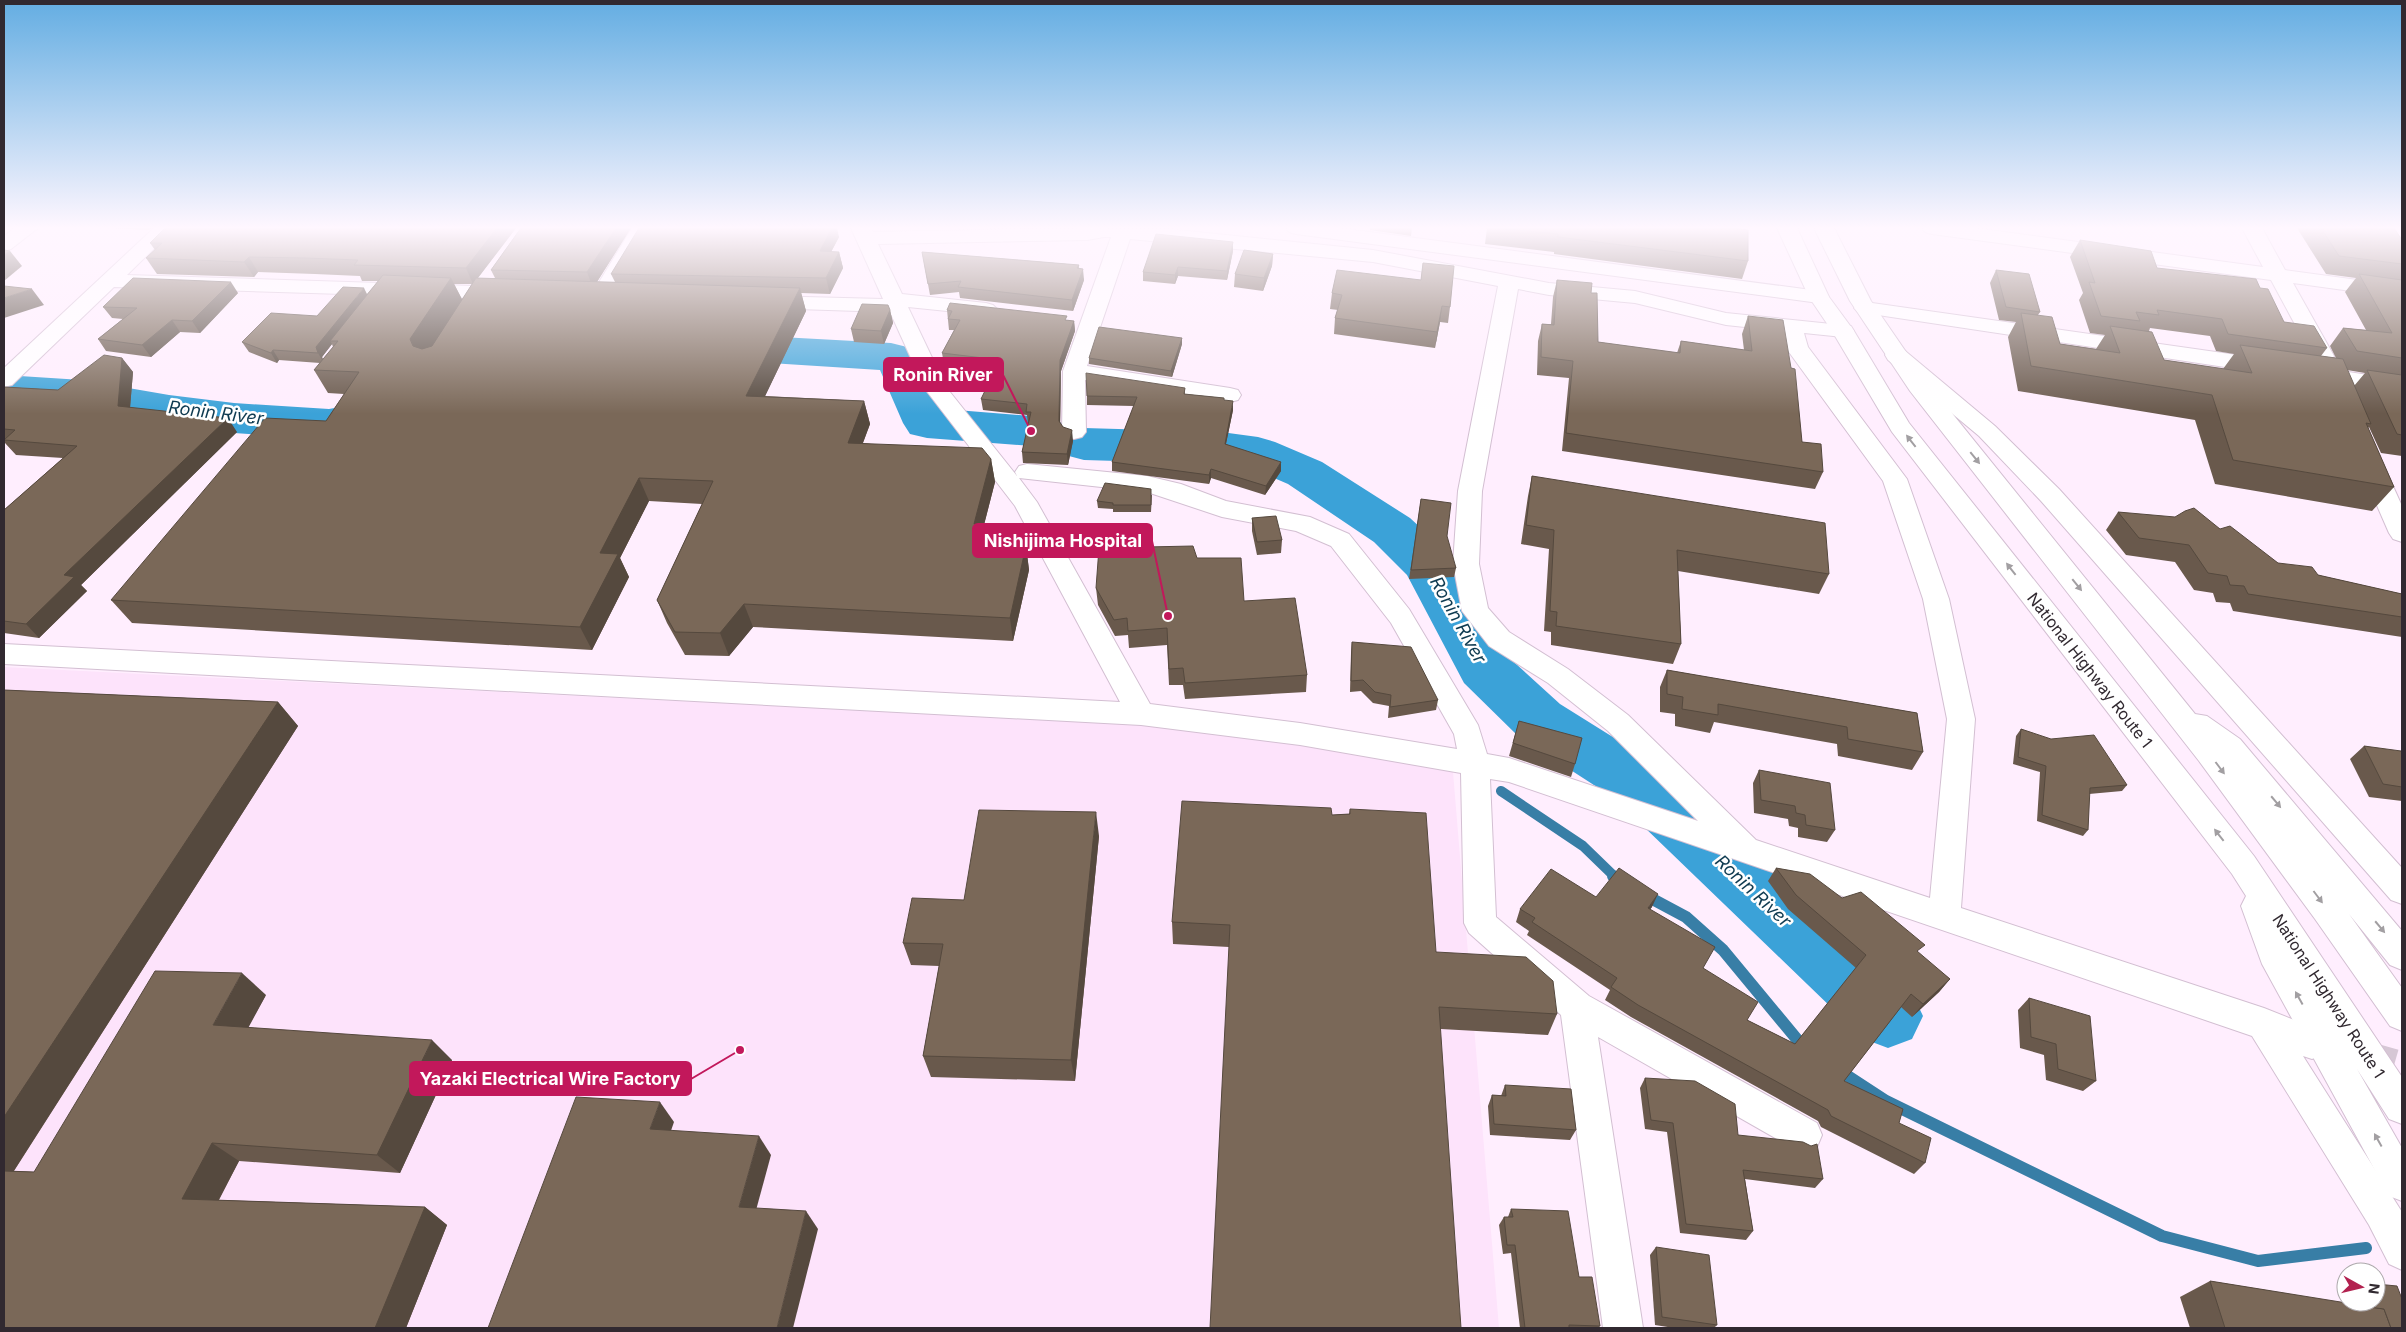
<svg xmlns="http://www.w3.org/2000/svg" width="2406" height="1332" font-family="Inter,sans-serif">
<rect width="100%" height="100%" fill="#ffeefe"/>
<!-- built -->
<polygon fill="#fde3fb" points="4,667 1135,724 1386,756 1453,772 1499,1328 4,1328"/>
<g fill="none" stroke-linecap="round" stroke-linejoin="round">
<!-- stream-far1 -->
<polyline stroke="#387ea6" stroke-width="10" points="1501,791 1583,846 1615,877"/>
<!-- stream -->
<g stroke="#387ea6" stroke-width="12">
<polyline points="1613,876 1624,882"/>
<polyline points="1643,894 1686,917 1723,950 1805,1049"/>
<polyline points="1837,1069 1886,1101 2162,1236 2258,1261 2366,1248"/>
</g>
<!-- river -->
<g fill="#3ba2d8" fill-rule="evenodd">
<polygon points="709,333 891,343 907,347 915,352 944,409 1031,416 1084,428 1221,432 1258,437 1275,442 1322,462 1410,518 1446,551 1504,653 1560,704 1656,764 1912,993 1923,1016 1912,1039 1888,1048 1864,1039 1614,798 1518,736 1464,683 1407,575 1374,542 1288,484 1248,467 1221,464 1084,460 1031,446 927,438 910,434 903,423 880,370 709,359 693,355 687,346 693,337"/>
<polygon points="4,375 82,380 169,395 234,403 329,409 340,407 357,411 364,422 357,433 329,439 234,433 169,425 82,408 4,403"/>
</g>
<!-- minor-tunnel -->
<polyline stroke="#d6c7d5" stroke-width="35" stroke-dasharray="35 18" stroke-linecap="butt" points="2360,1057 2402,1069"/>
<defs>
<g id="minor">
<polygon points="15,228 38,228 11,249 4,251 4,236"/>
<polygon points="154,228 175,228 127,275 505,287 512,289 515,293 512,297 505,299 114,287 12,385 4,387 4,368"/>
<polygon points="632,228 652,228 607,301 600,303 593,301 590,297"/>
<path d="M851 228H871L873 232 1089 228 1168 229 1373 250 1549 283 1635 291 1726 313 1851 326 1854 331 1851 336 1843 337 1804 333 1808 347 1907 479 1949 599 1975 719 1961 908 2264 1008 2324 1032 2329 1043 2324 1054 2312 1059 2303 1056 2402 1212V1270L2389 1264 2369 1225 2252 1036 1509 782 1490 779 1496 917 1589 996 1817 1123 1822 1135 1817 1147 1804 1153 1791 1147 1598 1037 1643 1328H1603L1561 1015 1469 933 1464 923 1461 773 1300 745 1141 725 4 664V644L1120 702 1015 506 925 389 890 312 766 308 759 306 755 302 759 298 766 296 883 299ZM1104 237H1111L1063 371 1062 432 1066 437 1074 439 1082 437 1086 432 1085 380 1230 402 1238 400 1241 395 1238 390 1230 388 1087 366 1130 239 1373 262 1498 286 1458 491 1453 564 1462 611 1489 646 1548 683 1608 731 1698 821 1509 758 1487 754 1478 725 1409 609 1349 534 1310 517 1226 501 1181 484 1147 476 1027 464 1019 466 1015 472 1017 476 946 387 908 307 986 315 993 313 997 309 993 305 986 303 902 294 878 244 1087 240ZM1518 289 1549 295 1635 303 1726 325 1782 331 1786 348 1883 481 1923 599 1947 719 1930 898 1756 840 1628 715 1568 669 1509 632 1488 608 1479 564 1482 491ZM1019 478 1147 492 1222 517 1296 531 1331 546 1391 623 1454 734 1457 749 1300 723 1150 704 1037 502Z"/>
<polygon points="1286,228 1339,228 1819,291 1826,293 1829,297 1826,301 1819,303 1296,234 1289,232"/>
<polygon points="1922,228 1974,228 2263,267 2242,228 2262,228 2285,270 2402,286 2402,298 2293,283 2334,356 2331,361 2323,363 2315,361 2312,356 2271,280 1932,234 1925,232"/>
<polygon points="1865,302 2265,359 2273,361 2276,366 2273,371 2265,373 1858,312 1854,308 1858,304"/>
<polygon points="1896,348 1904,350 1995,426 2059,489 2402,868 2402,904 2391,900 2041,501 1979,436 1888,360 1885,355 1888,350"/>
<polygon points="2315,367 2402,380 2402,394 2307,379 2304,374 2307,369"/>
<polygon points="2370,454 2378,456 2382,462 2402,506 2402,542 2393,539 2389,533 2358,462 2362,456"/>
</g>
<g id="highway">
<polygon points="1777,228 1797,228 1829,297 1854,331 1909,423 2254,856 2402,1077 2402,1124 2389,1119 2357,1069 2402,1148 2402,1201 2389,1196 2262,964 2241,906 2246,896 2232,874 1892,432 1832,331 1809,297"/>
<polygon points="1814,228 1834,228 1871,301 1926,381 2195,714 2207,716 2240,739 2402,931 2402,970 2390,965 2349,914 2402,988 2402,1031 2390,1026 2315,919 2199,761 1910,391 1850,301"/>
</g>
</defs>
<!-- minor casing -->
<use href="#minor" stroke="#d3bfd2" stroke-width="2"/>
<!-- highway casing -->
<use href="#highway" stroke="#d3bfd2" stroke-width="2"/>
<!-- minor -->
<use href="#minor" fill="#fff" fill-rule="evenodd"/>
<!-- highway -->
<use href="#highway" fill="#fff" fill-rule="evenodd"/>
</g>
<!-- wall -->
<g fill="#69594c" fill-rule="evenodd">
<polygon points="112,228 152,228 149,230"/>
<path d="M165 228H516L478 278H495L491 270 521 228H631L597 282H615L611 274 839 237 831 252H839L843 268 830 294 801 293 806 311 765 396 864 401 870 424 863 443 991 459 995 482 984 525 996 526 999 545 1026 546 1029 570 1013 641 753 627 729 656 685 655 667 623 657 600 702 504 649 501 620 558 629 577 592 650 132 623 111 600 326 421 344 394 328 393 314 370 320 363 279 360 277 363 249 352 242 342 317 316 367 294 378 281H362L360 276 315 274 258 272 254 277 157 274 146 258 155 250 150 243ZM454 284H472L462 300ZM332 344 333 347 323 359 322 357Z"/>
<polygon points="1370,228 1412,228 1411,236 1370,230"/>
<polygon points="1487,228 1733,228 1748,261 1742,279 1554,254 1554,252 1485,244"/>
<path d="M2297 228H2394L2402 240V456L2381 453 2369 427 2368 428 2394 487 2372 511 2215 484 2195 420 2018 391 2008 337 2016 322 1999 320 1990 283 1996 270 2040 312 2038 315 2060 344 2096 349 2105 335 2090 333 2079 300 2083 293 2070 257 2080 240 2157 268 2260 288 2284 322 2327 348 2321 356 2336 358 2330 346 2343 328 2366 330 2345 292 2356 278 2326 274ZM2150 328 2210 336 2216 351 2234 354 2223 369 2164 360 2149 331ZM2347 370 2365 373 2354 386Z"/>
<polygon points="1233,251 1227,280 1178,276 1175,284 1143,281 1143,272"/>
<polygon points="922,252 1079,265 1079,268 1084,280 1073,311 960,298 959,292 930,295"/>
<polygon points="1273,254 1272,266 1263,291 1234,287 1235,274"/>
<polygon points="1423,263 1450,307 1448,323 1440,322 1435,348 1334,334 1335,318 1338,310 1330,309 1332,293 1421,280"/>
<polygon points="1557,280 1591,293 1598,342 1677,353 1681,341 1744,350 1742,334 1748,316 1802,442 1823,472 1815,489 1562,451 1569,378 1537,375 1538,341 1542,324 1551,324 1553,297"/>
<polygon points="238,293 200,333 180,332 151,357 106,351 98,339 123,319 112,318 103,307"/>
<polygon points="890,310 893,323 884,344 854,342 851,329"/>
<polygon points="947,310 1074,321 1075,331 1061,371 1060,423 1073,441 1068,465 1023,463 1022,452 1029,423 1028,423 1027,415 983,410 981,399 995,370 944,364 942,353 954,330 949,330"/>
<polygon points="1182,338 1182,344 1172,377 1089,364 1089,358"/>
<polygon points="122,358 133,372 130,407 237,432 81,585 87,591 39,638 4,633 4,510 63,458 16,455 5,443 4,442 4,387 58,390"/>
<polygon points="1185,388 1185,394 1224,398 1224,400 1233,410 1226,444 1281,471 1265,495 1211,478 1209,484 1112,471 1112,462 1134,406 1087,405 1087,396"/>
<polygon points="1532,476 1829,574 1819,594 1678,571 1681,644 1673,664 1551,645 1551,632 1544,631 1549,549 1521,544 1528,496"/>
<polygon points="1152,495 1151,512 1113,512 1113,509 1098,508 1097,501"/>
<polygon points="1421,499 1456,568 1454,577 1409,579"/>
<polygon points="2118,512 2220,529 2278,563 2318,575 2402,594 2402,637 2233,611 2230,603 2216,602 2213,593 2194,590 2175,562 2126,555 2106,530"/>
<polygon points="1252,518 1282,540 1281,553 1257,555 1252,531"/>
<polygon points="1096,588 1244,601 1307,675 1306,692 1185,699 1183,685 1169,685 1167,645 1129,648 1128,635 1115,636 1098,605"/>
<polygon points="1352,642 1438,700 1436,710 1388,718 1389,706 1373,703 1361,691 1350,692 1351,653"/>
<polygon points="1667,670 1917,713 1923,752 1912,770 1838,756 1837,744 1714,722 1710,733 1675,726 1675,714 1660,712 1660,687"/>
<polygon points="4,690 278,702 298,726 14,1171 34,1172 266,995 248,1027 452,1060 400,1173 239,1161 219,1200 425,1207 447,1225 406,1328 4,1328"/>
<polygon points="1519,721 1575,764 1571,777 1509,756"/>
<polygon points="2021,729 2127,785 2122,791 2089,794 2088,830 2083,836 2037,821 2040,772 2013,764 2016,736"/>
<polygon points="2364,746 2402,754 2402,802 2402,801 2369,797 2350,759"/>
<polygon points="1759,770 1835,830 1827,842 1798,837 1798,828 1789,826 1788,819 1754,813 1753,783"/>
<polygon points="1350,809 1436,952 1557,1014 1548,1035 1441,1029 1229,947 1173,944 1172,922 1332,815 1349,814"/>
<polygon points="1099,836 1075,1081 931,1077 923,1056 939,966 911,965 903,943 964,900"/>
<polygon points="1776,868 1842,898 1918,953 1950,979 1939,992 1912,1017 1901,1007 1844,1081 1899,1123 1925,1163 1914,1174 1821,1127 1818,1121 1631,1017 1605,1000 1610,990 1527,935 1529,931 1516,922 1520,909 1596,897 1652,907 1650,909 1703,968 1747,1020 1795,1044 1856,968 1788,909 1768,881"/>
<polygon points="2029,998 2096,1081 2083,1091 2046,1080 2044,1055 2020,1048 2018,1010"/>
<polygon points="1645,1078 1738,1135 1823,1179 1815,1188 1745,1179 1753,1231 1746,1240 1680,1233 1667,1132 1645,1129 1640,1088"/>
<polygon points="1505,1085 1576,1130 1570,1140 1490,1135 1488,1106 1492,1095 1501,1096"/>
<polygon points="1511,1209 1579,1277 1600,1326 1598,1328 1520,1328 1511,1253 1503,1254 1499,1225 1504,1217 1508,1217"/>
<polygon points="1656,1247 1717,1325 1714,1328 1674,1328 1655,1325 1650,1255"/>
<polygon points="2210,1281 2356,1305 2355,1302 2376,1302 2402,1328 2190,1328 2180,1297"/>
</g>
<!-- shaded-wall -->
<g fill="#55493e">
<polygon points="497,228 516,228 473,284 466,268"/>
<polygon points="616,228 631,228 593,288 587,272"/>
<polygon points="832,228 837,228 839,237 823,267 820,251"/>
<polygon points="1233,242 1233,251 1227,280 1227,271"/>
<polygon points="10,251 22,266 4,281 4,255"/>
<polygon points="839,252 843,268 830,294 826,278"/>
<polygon points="1273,254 1272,266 1263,291 1264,278"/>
<polygon points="249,257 258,272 254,277 244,262"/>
<polygon points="1178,267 1178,276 1175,284 1175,275"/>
<polygon points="1083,269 1084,280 1073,311 1072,300"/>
<polygon points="451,278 463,301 425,369 410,339"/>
<polygon points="231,282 238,293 200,333 192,321"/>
<polygon points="364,288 369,298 330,341 332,344 322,357 324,363 318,353 316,347"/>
<polygon points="800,288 806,311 754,419 746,396"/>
<polygon points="32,289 44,305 4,318 4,298"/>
<polygon points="1442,306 1440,322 1435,348 1437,332"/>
<polygon points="890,310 893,323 884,344 881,331"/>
<polygon points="172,320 180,332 151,357 142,345"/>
<polygon points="1074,321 1075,331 1061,371 1060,432 1059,421 1060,360"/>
<polygon points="1182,338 1182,344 1172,377 1171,371"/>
<polygon points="273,350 279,360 277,363 271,353"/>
<polygon points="122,358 133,372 129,420 118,406"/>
<polygon points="864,401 870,424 854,466 848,443"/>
<polygon points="1233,401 1233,410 1224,453 1225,444"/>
<polygon points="228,418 237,432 81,585 87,591 39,638 26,624 64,575"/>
<polygon points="1072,430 1073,441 1068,465 1067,454"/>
<polygon points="991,459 995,482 978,548 974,524"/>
<polygon points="1281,462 1281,471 1265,495 1266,486"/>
<polygon points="1211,469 1211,478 1209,484 1209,475"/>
<polygon points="639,478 649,501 620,558 629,577 592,650 580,627 600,553"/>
<polygon points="996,526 1000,549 991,545"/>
<polygon points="1026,546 1029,570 1013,641 1010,618"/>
<polygon points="744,604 753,627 729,656 720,633"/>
<polygon points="278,702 298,726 4,1186 4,1117"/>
<polygon points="1096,812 1099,836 1075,1081 1071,1060"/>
<polygon points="1658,894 1652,907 1641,921 1648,908"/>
<polygon points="242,973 266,995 239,1045 213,1025"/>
<polygon points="1950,979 1939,992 1912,1017 1923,1004"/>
<polygon points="432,1040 452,1060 400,1173 377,1155"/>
<polygon points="660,1102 674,1122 665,1148 650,1129"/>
<polygon points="759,1136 771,1155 752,1225 739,1207"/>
<polygon points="212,1143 239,1161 210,1216 182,1199"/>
<polygon points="425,1207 447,1225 406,1328 375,1328"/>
<polygon points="806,1211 818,1229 793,1328 777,1328"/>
</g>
<!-- building -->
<g fill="#7a6858" stroke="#55493e">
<polygon points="165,228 497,228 466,268 354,265 358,260 306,258 249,257 244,262 146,258 162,243 150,243"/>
<polygon points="521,228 616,228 587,272 491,270"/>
<polygon points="639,228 832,228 820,251 839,252 826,278 611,274"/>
<polygon points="1498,228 1733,228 1748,230 1748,261 1558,237 1558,234"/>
<polygon points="2321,228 2394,228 2402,240 2402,264 2339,256"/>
<polygon points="1156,234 1233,242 1227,271 1178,267 1175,275 1143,272"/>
<polygon points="2080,240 2151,251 2157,268 2256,279 2260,288 2268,289 2284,322 2314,326 2327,348 2228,334 2222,319 2157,310 2159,315 2136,312 2140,321 2101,316 2089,282 2095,283"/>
<polygon points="4,250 10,251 4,255"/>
<polygon points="1244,250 1273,254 1264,278 1235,274"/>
<polygon points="922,252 1079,265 1077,268 1083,269 1072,300 958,287 961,281 928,284"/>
<polygon points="1423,263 1454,266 1450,307 1442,306 1437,332 1335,318 1342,295 1332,293 1337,270 1421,280"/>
<polygon points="1996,270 2029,274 2040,312 2006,307"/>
<polygon points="2359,274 2402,280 2402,358 2357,351 2343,328 2392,333"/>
<polygon points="383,275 451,278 410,339 413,346 422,349 432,346 476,278 800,288 746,396 864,401 848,443 982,448 991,459 974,524 996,526 991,545 1026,546 1010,618 744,604 720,633 675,632 657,600 713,481 639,478 600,553 618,554 580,627 111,600 265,418 326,421 359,372 314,370 338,341 330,341"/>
<polygon points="133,278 231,282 192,321 172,320 142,345 98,339 137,308 103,307"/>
<polygon points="1557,280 1592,283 1591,293 1597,293 1598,342 1680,353 1681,341 1752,351 1748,316 1783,320 1791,368 1795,369 1802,442 1821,444 1823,472 1566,433 1573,361 1541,357 1542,324 1554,325"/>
<polygon points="4,286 32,289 4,298"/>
<polygon points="343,287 364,288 316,347 318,353 273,350 271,353 242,342 271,313 317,316"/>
<polygon points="950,303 1067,316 1065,320 1074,321 1060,360 1059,421 1063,427 1072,430 1067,454 1022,452 1031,412 1026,412 1027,404 981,399 1000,360 942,353 960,320 948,319 952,311 947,310"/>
<polygon points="862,304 888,305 890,310 881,331 851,329"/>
<polygon points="2021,313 2052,317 2060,344 2120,353 2110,326 2152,332 2164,360 2252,373 2240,345 2343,359 2371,424 2366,423 2394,487 2233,460 2212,395 2031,366"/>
<polygon points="1099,327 1182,338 1171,371 1089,358"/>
<polygon points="104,355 122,358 118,406 228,418 64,575 74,577 26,624 4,621 4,510 77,446 4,440 15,430 4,429 4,387 58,390"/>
<polygon points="2367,370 2402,375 2402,435 2397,434"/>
<polygon points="1086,373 1185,388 1184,394 1224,398 1224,400 1233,401 1225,444 1281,462 1266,486 1211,469 1209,475 1112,462 1137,397 1087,396"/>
<polygon points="1532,476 1825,523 1829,574 1677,550 1681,644 1556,626 1557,612 1550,611 1554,530 1526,525"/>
<polygon points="1105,483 1151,489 1151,505 1113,505 1113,503 1097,501"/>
<polygon points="1421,499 1451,503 1447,536 1456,568 1411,570"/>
<polygon points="2194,508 2220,529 2230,526 2278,563 2312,567 2318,575 2402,594 2402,617 2248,594 2244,586 2230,585 2227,576 2208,573 2189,545 2139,538 2118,512 2175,517 2185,511"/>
<polygon points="1276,516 1282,540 1257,542 1252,518"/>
<polygon points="1193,546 1197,558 1241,558 1244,601 1295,598 1307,675 1185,683 1183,668 1169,669 1167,628 1128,631 1127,618 1114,620 1096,588 1099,548"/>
<polygon points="1352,642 1411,647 1438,700 1390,707 1391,695 1375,692 1363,680 1351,681"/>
<polygon points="1667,670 1917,713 1923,752 1848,739 1847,727 1718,704 1718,715 1682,709 1683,697 1667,694"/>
<polygon points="4,690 278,702 4,1117"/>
<polygon points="1519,721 1582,738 1575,764 1513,743"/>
<polygon points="2021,729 2051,739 2094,735 2127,785 2090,788 2088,830 2042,815 2046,766 2018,757"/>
<polygon points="2364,746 2401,751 2402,754 2402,787 2383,784"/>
<polygon points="1759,770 1830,783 1835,830 1806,825 1805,815 1796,813 1795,806 1761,800"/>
<polygon points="1182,801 1331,808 1332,815 1350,814 1350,809 1426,813 1436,952 1526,957 1553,981 1557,1014 1439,1007 1461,1328 1210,1328 1230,925 1172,922"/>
<polygon points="979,810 1096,812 1071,1060 923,1056 943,944 903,943 912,898 964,900"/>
<polygon points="1619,868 1658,894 1648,908 1715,947 1703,968 1758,1002 1747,1020 1795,1044 1866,955 1796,895 1776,868 1810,874 1842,898 1861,892 1925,945 1917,951 1950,979 1923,1004 1911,994 1844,1081 1903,1109 1899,1123 1931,1138 1925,1163 1831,1116 1828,1110 1638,1005 1611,987 1617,978 1532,922 1535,918 1520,909 1551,869 1596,897"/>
<polygon points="155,971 242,973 213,1025 432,1040 377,1155 212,1143 182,1199 425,1207 375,1328 4,1328 4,1171 34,1172"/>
<polygon points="2029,998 2090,1016 2096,1081 2058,1069 2056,1044 2031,1037"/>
<polygon points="1645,1078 1695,1081 1735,1104 1738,1135 1803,1142 1811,1146 1817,1144 1823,1179 1743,1170 1753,1231 1686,1224 1673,1123 1651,1120"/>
<polygon points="1505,1085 1571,1089 1576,1130 1494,1124 1492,1095 1506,1096"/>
<polygon points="576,1097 660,1102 650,1129 759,1136 739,1207 806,1211 777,1328 488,1328"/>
<polygon points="1511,1209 1568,1211 1579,1277 1592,1277 1600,1326 1569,1325 1569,1328 1525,1328 1515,1245 1507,1245 1504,1217 1513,1217"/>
<polygon points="1656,1247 1709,1255 1717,1325 1662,1317"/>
<polygon points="2210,1281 2384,1309 2391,1328 2225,1328"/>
<polygon points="2376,1284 2397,1286 2402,1299 2402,1328 2391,1328 2384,1309 2368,1307 2366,1302 2376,1302"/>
</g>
<!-- one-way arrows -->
<defs><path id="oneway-solid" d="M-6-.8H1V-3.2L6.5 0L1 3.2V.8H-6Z" transform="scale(1.25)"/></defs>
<g fill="#a29fa2">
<use href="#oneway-solid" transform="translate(1911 441) rotate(-128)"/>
<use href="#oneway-solid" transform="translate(1975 458) rotate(51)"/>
<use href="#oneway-solid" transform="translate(2011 569) rotate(-128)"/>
<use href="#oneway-solid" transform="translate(2077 585) rotate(51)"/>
<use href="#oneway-solid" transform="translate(2220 768) rotate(53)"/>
<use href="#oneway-solid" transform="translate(2276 802) rotate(50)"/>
<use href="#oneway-solid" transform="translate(2219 835) rotate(-128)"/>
<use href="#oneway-solid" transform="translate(2318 897) rotate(53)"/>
<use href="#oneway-solid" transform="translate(2380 927) rotate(50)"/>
<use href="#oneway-solid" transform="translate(2299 998) rotate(-119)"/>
<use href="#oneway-solid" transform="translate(2378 1140) rotate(-119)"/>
</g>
<!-- sky -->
<linearGradient id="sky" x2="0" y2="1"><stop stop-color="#63ade2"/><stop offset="0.55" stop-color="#fff7ff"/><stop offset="1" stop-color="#fff7ff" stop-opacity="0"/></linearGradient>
<rect width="2406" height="414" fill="url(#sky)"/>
<g text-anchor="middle" stroke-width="5" stroke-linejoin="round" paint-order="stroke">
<!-- street labels -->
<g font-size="16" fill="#312930" stroke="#fff">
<text transform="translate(2090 670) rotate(52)" y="6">National Highway Route 1</text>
<text transform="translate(2329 996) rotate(57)" y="6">National Highway Route 1</text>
</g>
<!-- water labels -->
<g font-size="18" font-style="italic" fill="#0f3b51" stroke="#fff">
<text transform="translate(216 413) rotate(7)" y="6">Ronin River</text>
<text transform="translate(1458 620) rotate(61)" y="6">Ronin River</text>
<text transform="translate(1753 891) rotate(43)" y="6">Ronin River</text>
</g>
</g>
<!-- callouts -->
<path fill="none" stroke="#c2185b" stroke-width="2" d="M1031 431L1003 375M1168 616L1152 541M740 1050L691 1079"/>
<g fill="#c2185b" stroke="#fff" stroke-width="2">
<circle cx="1031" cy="431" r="5"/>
<circle cx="1168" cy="616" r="5"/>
<circle cx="740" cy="1050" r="5"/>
</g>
<g fill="#c2185b" stroke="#c2185b" stroke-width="2">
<rect x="884" y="358" width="119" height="33" rx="5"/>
<rect x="973" y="524" width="179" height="33" rx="5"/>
<rect x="410" y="1062" width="281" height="33" rx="5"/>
</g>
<g font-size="18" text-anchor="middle" font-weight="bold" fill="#fff">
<text x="943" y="381">Ronin River</text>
<text x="1063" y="547">Nishijima Hospital</text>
<text x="550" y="1085">Yazaki Electrical Wire Factory</text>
</g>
<!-- border -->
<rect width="2406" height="1332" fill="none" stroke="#312930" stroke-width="10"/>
<!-- north arrow -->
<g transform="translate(2361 1287) rotate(98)"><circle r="24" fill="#ffffff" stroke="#ada9ac"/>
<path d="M0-4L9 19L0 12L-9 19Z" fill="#b2214f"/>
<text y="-8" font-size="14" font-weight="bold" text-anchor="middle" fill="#312930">N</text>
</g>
</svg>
